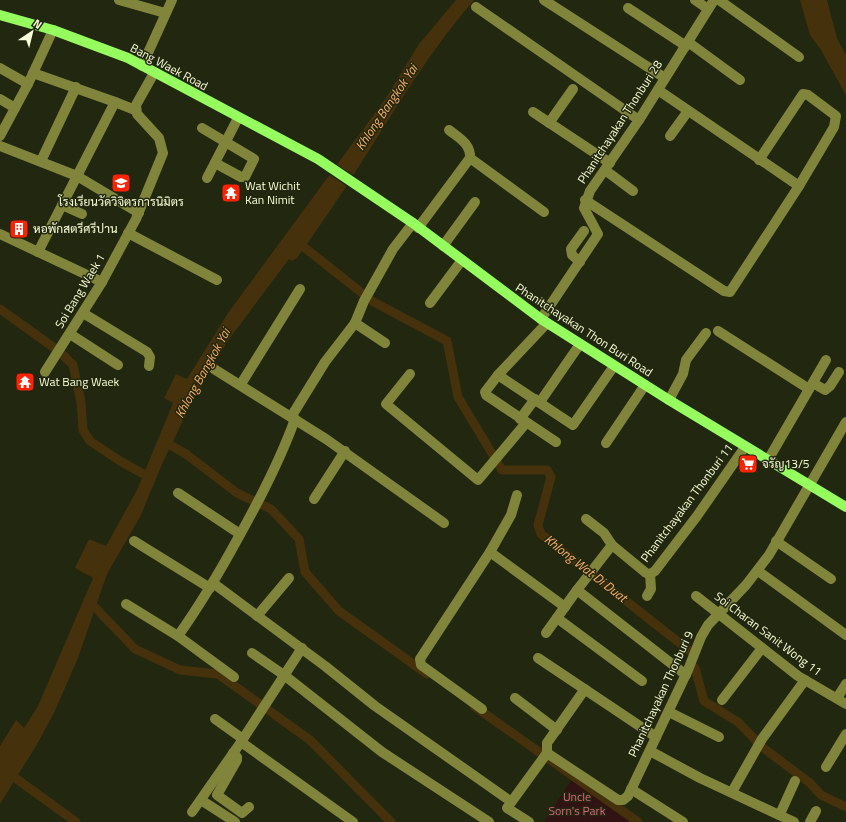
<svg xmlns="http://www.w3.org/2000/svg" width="846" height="822" font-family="'Titillium Web',Sarabun,sans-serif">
<rect width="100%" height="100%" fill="#222710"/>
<!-- green -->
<polygon fill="#311313" points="572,779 634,822 544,822"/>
<!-- water -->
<g fill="#45310b">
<path d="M456 0H474C423 59 386 125 344 190 329 213 313 235 297 258L292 261 289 259 227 342 190 406 163 462 140 517 107 574 78 658 54 713 36 746 0 804V746L16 720 24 728 38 706 93 578 75 568 89 539 106 546 137 490 173 403 164 398 176 374 187 379 228 313 386 98 419 44Z"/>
<polygon points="800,0 827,0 837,38 846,55 846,95 821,50 810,35"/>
</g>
<!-- pier -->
<polygon fill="#222710" points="336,164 355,176 348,187 328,174"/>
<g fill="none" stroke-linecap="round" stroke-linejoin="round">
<!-- canal -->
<g stroke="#45310b" stroke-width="9">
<polyline points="295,240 372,301 447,341 458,397 502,470 547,470 551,477 538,525 541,534 691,652"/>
<polyline points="0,309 60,352 73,365 81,402 83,430 90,441 120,461 149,477"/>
<polyline points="165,442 186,454 237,493 271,509 299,539 305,572 339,611 427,674"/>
<polyline points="88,600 135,649 180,670 218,674 310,740 391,822"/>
<polyline points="695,668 704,701 738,722 762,747 810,783 821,795 846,807"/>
<polyline points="474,706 638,822"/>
<polyline points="7,772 76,822"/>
</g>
<!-- minor -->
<g stroke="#81853b" stroke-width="10">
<polyline points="119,0 165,13"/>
<polyline points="544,0 665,78"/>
<polyline points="695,0 708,9"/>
<polyline points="719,0 799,57"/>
<polyline points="476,7 639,120"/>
<polyline points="628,8 686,46"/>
<polyline points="688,42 740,80"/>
<polyline points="142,66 172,0"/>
<polyline points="0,68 28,84"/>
<polyline points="33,73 115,102"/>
<polyline points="658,90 799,186"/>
<polyline points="0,99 15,108"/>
<polyline points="533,112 610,163"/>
<polyline points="549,123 573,89"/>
<polyline points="202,128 254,159 245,177 241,177 215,163"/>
<path d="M449 130C459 138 471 144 470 158"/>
<polyline points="0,136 28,84 53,30"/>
<polyline points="670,136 688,111"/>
<polyline points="0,146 77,176 139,213"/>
<polyline points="41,161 76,87"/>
<polyline points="605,170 633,191"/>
<polyline points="207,178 238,118"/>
<polyline points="585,200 724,291 730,292 799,186 834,127 836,116 808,95 803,94 759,160"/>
<polyline points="62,205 82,214"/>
<polyline points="418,228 470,158 544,212"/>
<polyline points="128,233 217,280"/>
<polyline points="0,234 102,282"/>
<polyline points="443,246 475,202"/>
<polyline points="38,252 115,102 135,110"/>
<polyline points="580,262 572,255 571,249 584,231"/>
<polyline points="430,303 462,260"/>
<polyline points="83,313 147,352 150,357 149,366"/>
<polyline points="541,319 598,234 584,208 590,191 639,120 714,0"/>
<polyline points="355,323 385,343"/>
<polyline points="547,323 498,375 485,392 486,395 556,442"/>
<polyline points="718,331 809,389"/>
<polyline points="70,334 118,365"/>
<polyline points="214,369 326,439 444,523"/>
<polyline points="45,372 102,282 136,219 163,153 159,138 137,114 136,105 154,73"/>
<polyline points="410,374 386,404 478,480 526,423"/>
<polyline points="498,375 573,425 614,366"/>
<polyline points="813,383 825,390 830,386 839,372"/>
<polyline points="241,384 300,289"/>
<polyline points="669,400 683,374 686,360 706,333"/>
<polyline points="540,402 580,344"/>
<polyline points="291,417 325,362 355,323 364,301 393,249 413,223"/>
<polyline points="520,419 535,399"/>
<polyline points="606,443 645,385"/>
<polyline points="768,460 826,360"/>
<polyline points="178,493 240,534"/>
<polyline points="314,499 345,451"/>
<polyline points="586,519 604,533 612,545 646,573 650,574 655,571 697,516 745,447"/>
<polyline points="134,541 210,588"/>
<polyline points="776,541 831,579"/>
<polyline points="490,552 565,607"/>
<polyline points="758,571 846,635"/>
<polyline points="213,583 325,666 375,706 506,798"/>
<polyline points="577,590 686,675"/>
<polyline points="647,596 651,589 650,574"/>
<polyline points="696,596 798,676 846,704"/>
<polyline points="126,604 178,636 234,677"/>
<polyline points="257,616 289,578"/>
<polyline points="557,618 642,681"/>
<polyline points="546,633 577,590 612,545"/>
<path d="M178 636C200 605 219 573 237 540 259 501 280 461 295 419"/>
<polyline points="252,653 284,675 382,752 489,822"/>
<polyline points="538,658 656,737"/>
<polyline points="585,689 547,743 547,753 618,800 623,800 628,796 688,670 701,637 708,625 746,585 769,555 846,422"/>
<polyline points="515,698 557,730"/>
<polyline points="837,698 846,684"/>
<polyline points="722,700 762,648"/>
<polyline points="482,709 421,665 420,659 490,552 511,515 517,495"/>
<polyline points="669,712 719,737"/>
<polyline points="215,719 243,739"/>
<polyline points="241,742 353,822"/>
<polyline points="650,751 700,778 794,822"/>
<polyline points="233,753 237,757 237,760 217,795 242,813 249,807"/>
<polyline points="826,767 846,734"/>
<polyline points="631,789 683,822"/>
<polyline points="732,792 762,739 805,680"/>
<polyline points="201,800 235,822"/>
<polyline points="192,812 241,742 302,648"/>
<polyline points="780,814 795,781"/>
<polyline points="529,822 507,808 547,753"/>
<polyline points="810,822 816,811"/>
</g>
<!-- major -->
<polyline stroke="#96fd5e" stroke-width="10" points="0,15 53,30 128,58 318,159 413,223 541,319 669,400 846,507"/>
</g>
<!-- icons -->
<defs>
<symbol id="school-square" viewBox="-11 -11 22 22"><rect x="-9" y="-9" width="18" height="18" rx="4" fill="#fc2304" stroke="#222710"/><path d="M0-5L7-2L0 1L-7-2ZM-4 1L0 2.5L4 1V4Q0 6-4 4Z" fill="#fff"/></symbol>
<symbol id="temple-square" viewBox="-11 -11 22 22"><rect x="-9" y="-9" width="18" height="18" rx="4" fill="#fc2304" stroke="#222710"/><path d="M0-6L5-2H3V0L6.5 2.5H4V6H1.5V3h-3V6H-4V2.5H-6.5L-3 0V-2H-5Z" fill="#fff"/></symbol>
<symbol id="building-square" viewBox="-11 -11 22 22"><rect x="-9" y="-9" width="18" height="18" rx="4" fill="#fc2304" stroke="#222710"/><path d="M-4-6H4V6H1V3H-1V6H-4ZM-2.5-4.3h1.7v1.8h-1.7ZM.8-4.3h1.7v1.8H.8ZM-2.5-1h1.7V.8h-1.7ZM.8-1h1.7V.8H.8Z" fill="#fff"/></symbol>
<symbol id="supermarket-square" viewBox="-11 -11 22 22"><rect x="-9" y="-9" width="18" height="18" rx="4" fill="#fc2304" stroke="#222710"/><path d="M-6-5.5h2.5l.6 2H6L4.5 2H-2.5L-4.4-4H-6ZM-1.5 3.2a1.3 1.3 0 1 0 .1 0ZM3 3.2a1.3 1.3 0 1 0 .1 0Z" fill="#fff"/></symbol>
</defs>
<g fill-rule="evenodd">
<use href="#school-square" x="110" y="172" width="22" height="22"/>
<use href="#temple-square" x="220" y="182" width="22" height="22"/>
<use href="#building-square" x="8" y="218" width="22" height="22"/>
<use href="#temple-square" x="14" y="371" width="22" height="22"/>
<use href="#supermarket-square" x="737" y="453" width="22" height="22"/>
</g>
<g text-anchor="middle" stroke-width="3" stroke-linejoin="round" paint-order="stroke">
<!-- street labels -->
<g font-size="12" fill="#f9ffd6" stroke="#222710">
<text transform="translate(169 67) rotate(28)" y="4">Bang Waek Road</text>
<text transform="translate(620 122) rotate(-57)" y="4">Phanitchayakan Thonburi 28</text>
<text transform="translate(80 291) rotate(-59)" y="4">Soi Bang Waek 1</text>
<text transform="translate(584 330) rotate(33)" y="4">Phanitchayakan Thon Buri Road</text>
<text transform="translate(687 503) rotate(-53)" y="4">Phanitchayakan Thonburi 11</text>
<text transform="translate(768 634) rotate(37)" y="4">Soi Charan Sanit Wong 11</text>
<text transform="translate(661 694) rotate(-65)" y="4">Phanitchayakan Thonburi 9</text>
</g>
<!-- poi labels -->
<g font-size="12" fill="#f9ffd6" stroke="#222710" text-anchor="start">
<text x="245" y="190">Wat Wichit<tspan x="245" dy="14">Kan Nimit</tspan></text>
<text x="121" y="206" text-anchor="middle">โรงเรียนวัดวิจิตรการนิมิตร</text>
<text x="33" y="233">หอพักสตรีศรีปาน</text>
<text x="39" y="386">Wat Bang Waek</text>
<text x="762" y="468">จรัญ13/5</text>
</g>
<!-- park labels -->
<g font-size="12" fill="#df627e" stroke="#222710">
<text x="577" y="801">Uncle<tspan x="577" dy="14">Sorn's Park</tspan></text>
</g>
<!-- water labels -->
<g font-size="13" font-style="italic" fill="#fdaf65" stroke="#222710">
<text transform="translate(386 107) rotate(-56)" y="5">Khlong Bangkok Yai</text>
<text transform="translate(202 373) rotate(-61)" y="5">Khlong Bangkok Yai</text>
<text transform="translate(586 568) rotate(38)" y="5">Khlong Wat Di Duat</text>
</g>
</g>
<!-- north arrow -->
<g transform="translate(32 32) rotate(35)" stroke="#222710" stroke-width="3" paint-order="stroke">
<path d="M0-3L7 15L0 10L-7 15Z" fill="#f9ffd6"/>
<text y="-6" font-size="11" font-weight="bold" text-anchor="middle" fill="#f9ffd6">N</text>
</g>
</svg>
